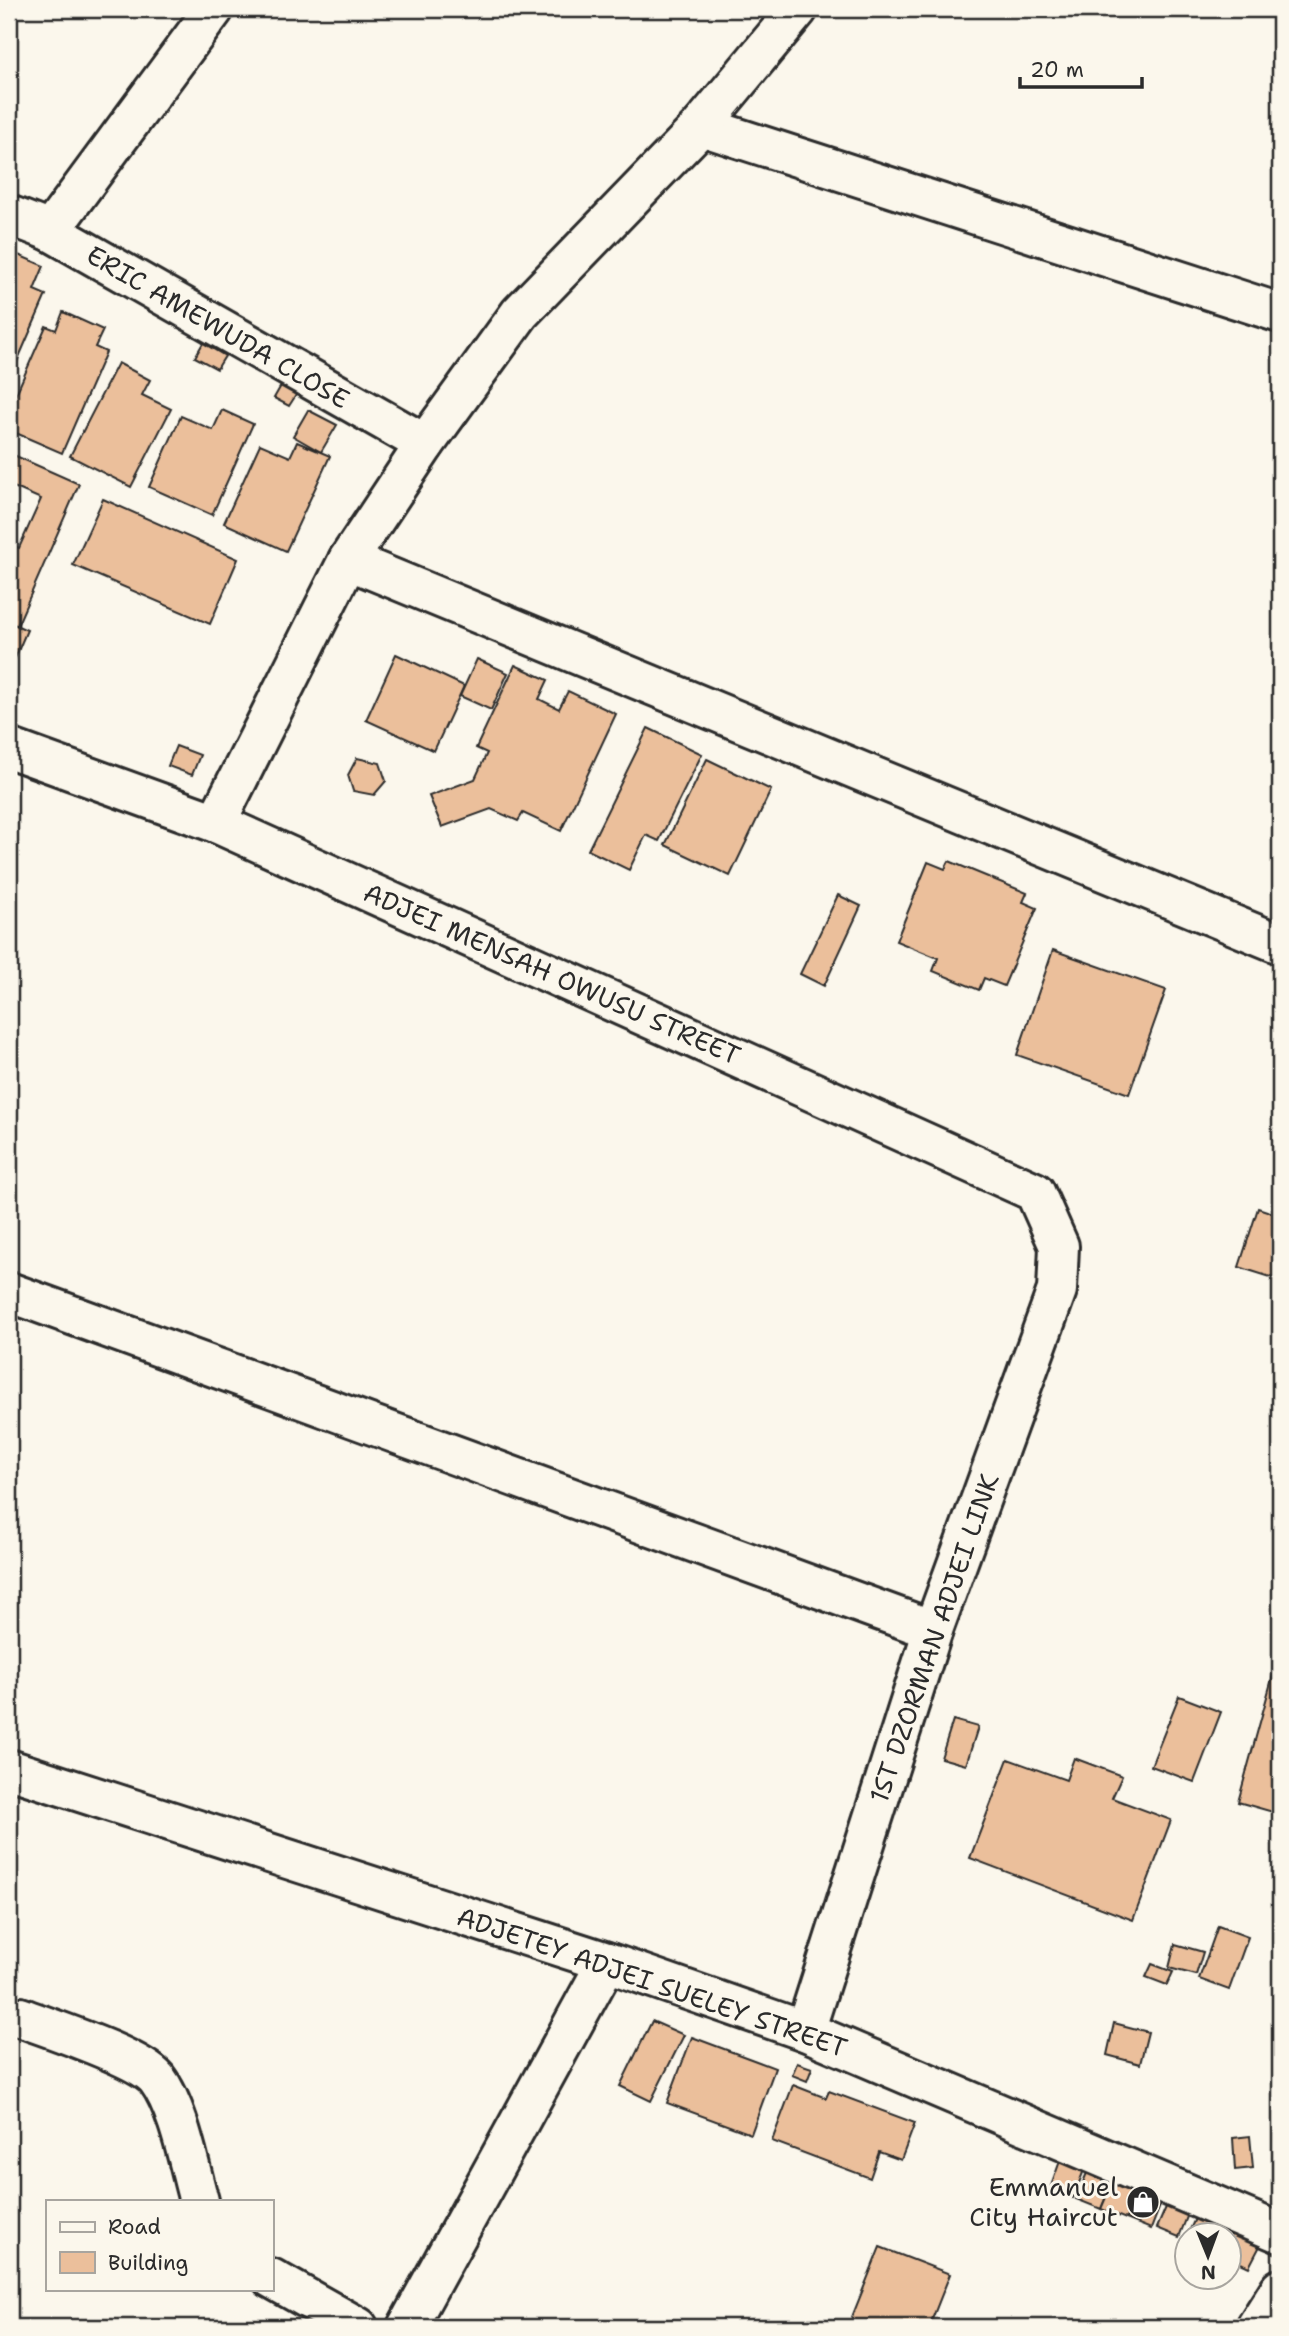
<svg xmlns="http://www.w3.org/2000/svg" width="1289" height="2336" font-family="'Shantell Sans',sans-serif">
<rect width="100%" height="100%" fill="#fbf7ec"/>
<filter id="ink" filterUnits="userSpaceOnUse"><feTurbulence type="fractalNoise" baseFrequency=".0143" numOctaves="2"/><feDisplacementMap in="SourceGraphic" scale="14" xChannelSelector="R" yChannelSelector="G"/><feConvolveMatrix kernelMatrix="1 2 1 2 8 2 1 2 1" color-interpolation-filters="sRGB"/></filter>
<g filter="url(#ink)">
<!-- building -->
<g fill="#ebbf9b" stroke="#2b2b2b" stroke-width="2">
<polygon points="9,251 44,266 34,290 46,295 9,380"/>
<polygon points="63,312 103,330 95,347 106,352 62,453 9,430 9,410 46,326 56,330"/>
<polygon points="203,343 225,356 217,369 195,357"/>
<polygon points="118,363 150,380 142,395 171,409 131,487 70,456"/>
<polygon points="282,384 298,392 289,406 274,398"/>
<polygon points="222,410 253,424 212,515 149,487 181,416 213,430"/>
<polygon points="308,410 337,425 321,452 293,436"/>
<polygon points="297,442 330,456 286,551 224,523 260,444 290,457"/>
<polygon points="9,453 79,484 17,626 9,622 9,544 19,548 41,499 9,485"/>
<polygon points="103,499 238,559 210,624 73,565"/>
<polygon points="9,622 27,630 9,672"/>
<polygon points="396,654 464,686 434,751 366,720"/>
<polygon points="477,659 508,673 491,710 460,696"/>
<polygon points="515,665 548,680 539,699 559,709 568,691 616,714 561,831 523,813 518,821 491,809 442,827 429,796 475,779 487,753 476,748"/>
<polygon points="648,728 702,754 659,841 646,835 629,870 588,850"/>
<polygon points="176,746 200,755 192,775 168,766"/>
<polygon points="357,758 380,763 386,781 374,795 353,791 348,775"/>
<polygon points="707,759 771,790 730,876 665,845"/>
<polygon points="949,861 1027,893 1023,902 1037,908 1004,986 984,978 979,990 933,971 938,958 896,941 928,862 945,869"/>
<polygon points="838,895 861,906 824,986 800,974"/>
<polygon points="1053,950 1166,990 1129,1094 1017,1055"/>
<polygon points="1280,1200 1280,1280 1239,1267 1258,1208 1276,1214"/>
<polygon points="1273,1675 1280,1677 1280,1814 1238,1802"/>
<polygon points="1179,1696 1221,1712 1194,1782 1151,1766"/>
<polygon points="953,1720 978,1727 966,1765 941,1758"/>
<polygon points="1074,1758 1122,1776 1112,1798 1171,1820 1133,1920 970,1858 1008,1759 1066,1780"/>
<polygon points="1218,1926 1248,1937 1229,1990 1199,1979"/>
<polygon points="1175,1944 1203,1952 1196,1975 1169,1968"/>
<polygon points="1152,1964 1173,1972 1167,1985 1146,1977"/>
<polygon points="652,2021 684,2035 651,2101 620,2086"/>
<polygon points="1114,2023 1148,2032 1140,2064 1107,2055"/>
<polygon points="692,2037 775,2068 751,2134 667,2103"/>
<polygon points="797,2063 812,2068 807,2081 792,2075"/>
<polygon points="793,2085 826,2098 829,2091 915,2123 901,2160 879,2152 870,2178 772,2141"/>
<polygon points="1250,2136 1253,2168 1235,2170 1233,2138"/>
<polygon points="1060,2161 1084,2170 1073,2198 1050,2189"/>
<polygon points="1089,2168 1114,2178 1101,2209 1076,2199"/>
<polygon points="1114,2178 1138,2189 1126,2219 1101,2209"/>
<polygon points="1138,2189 1163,2198 1151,2229 1126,2219"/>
<polygon points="1169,2200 1190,2209 1179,2237 1157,2228"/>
<polygon points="1197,2214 1221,2224 1217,2234 1188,2234"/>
<polygon points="1224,2229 1260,2246 1249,2267 1230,2258 1230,2234 1221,2234"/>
<polygon points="880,2247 950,2274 929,2327 848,2327"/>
</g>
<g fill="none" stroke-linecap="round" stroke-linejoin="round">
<defs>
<g id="minor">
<polyline points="701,126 1280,313"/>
<polyline points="9,215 50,231 425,444"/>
<polyline points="50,231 214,9"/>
<polyline points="348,560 1280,944"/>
<polyline points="9,748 216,823 1035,1192 1059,1246 1057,1290 933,1630 805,2031"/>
<polyline points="216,823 348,560 425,444 520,313 701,126 798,9"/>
<polyline points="9,1292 933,1630"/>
<polyline points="9,1769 607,1962 805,2031 1280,2233"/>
<path d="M20 2017C51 2029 139 2057 157 2079 179 2108 189 2166 199 2201"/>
<polyline points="271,2278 358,2327"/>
<polyline points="407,2327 607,1962"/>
<polyline points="1256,2327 1280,2289"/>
</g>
</defs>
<!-- minor casing -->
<use href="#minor" stroke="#2b2b2b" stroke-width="44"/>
<!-- minor -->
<use href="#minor" stroke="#fbf7ec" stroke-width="38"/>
</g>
</g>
<!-- icons -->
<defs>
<symbol id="shop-disc" viewBox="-11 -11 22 22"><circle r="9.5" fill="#2b2b2b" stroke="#fbf7ec"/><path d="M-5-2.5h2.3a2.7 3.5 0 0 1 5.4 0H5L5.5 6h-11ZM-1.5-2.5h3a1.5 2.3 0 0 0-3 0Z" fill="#fff"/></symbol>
</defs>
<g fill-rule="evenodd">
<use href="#shop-disc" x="1124" y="2183" width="38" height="38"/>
</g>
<g text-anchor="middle" stroke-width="6" stroke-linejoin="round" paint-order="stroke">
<!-- street labels -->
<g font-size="26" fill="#2b2b2b" stroke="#fbf7ec">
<text transform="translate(218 327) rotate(30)" y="9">ERIC AMEWUDA CLOSE</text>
<text transform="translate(552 974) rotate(24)" y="9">ADJEI MENSAH OWUSU STREET</text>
<text transform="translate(934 1638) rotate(-71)" y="9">1ST DZORMAN ADJEI LINK</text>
<text transform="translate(652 1982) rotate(19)" y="9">ADJETEY ADJEI SUELEY STREET</text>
</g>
<!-- poi labels -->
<g font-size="26" fill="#2b2b2b" stroke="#fbf7ec" text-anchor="end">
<text x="1118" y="2196">Emmanuel<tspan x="1118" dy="30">City Haircut</tspan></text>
</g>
</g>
<!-- margin -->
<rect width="1289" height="2336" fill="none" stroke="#fbf7ec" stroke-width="35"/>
<rect x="18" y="18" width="1254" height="2301" fill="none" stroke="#2b2b2b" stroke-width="2.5" filter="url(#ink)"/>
<!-- legend -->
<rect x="46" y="2200" width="228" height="91" fill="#fbf7ec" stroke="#a8a59f" stroke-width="2"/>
<rect x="60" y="2222" width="35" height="10" fill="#fbf7ec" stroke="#a8a59f" stroke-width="2"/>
<text x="108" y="2234" font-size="21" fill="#2b2b2b">Road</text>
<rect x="60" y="2252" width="35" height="21" fill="#ebbf9b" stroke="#a8a59f" stroke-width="2"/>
<text x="108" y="2270" font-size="21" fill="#2b2b2b">Building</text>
<!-- north arrow -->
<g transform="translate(1208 2256) rotate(179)"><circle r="33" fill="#fbf7ec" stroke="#a8a59f" stroke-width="2"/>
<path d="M0-5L12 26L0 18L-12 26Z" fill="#2b2b2b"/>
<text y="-10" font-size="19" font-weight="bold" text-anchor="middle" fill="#2b2b2b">N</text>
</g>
<!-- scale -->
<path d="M1020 77v10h122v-10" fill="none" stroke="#2b2b2b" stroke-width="3.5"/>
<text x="1030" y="77" font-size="21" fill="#2b2b2b" stroke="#fbf7ec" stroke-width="5" paint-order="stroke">20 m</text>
</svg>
